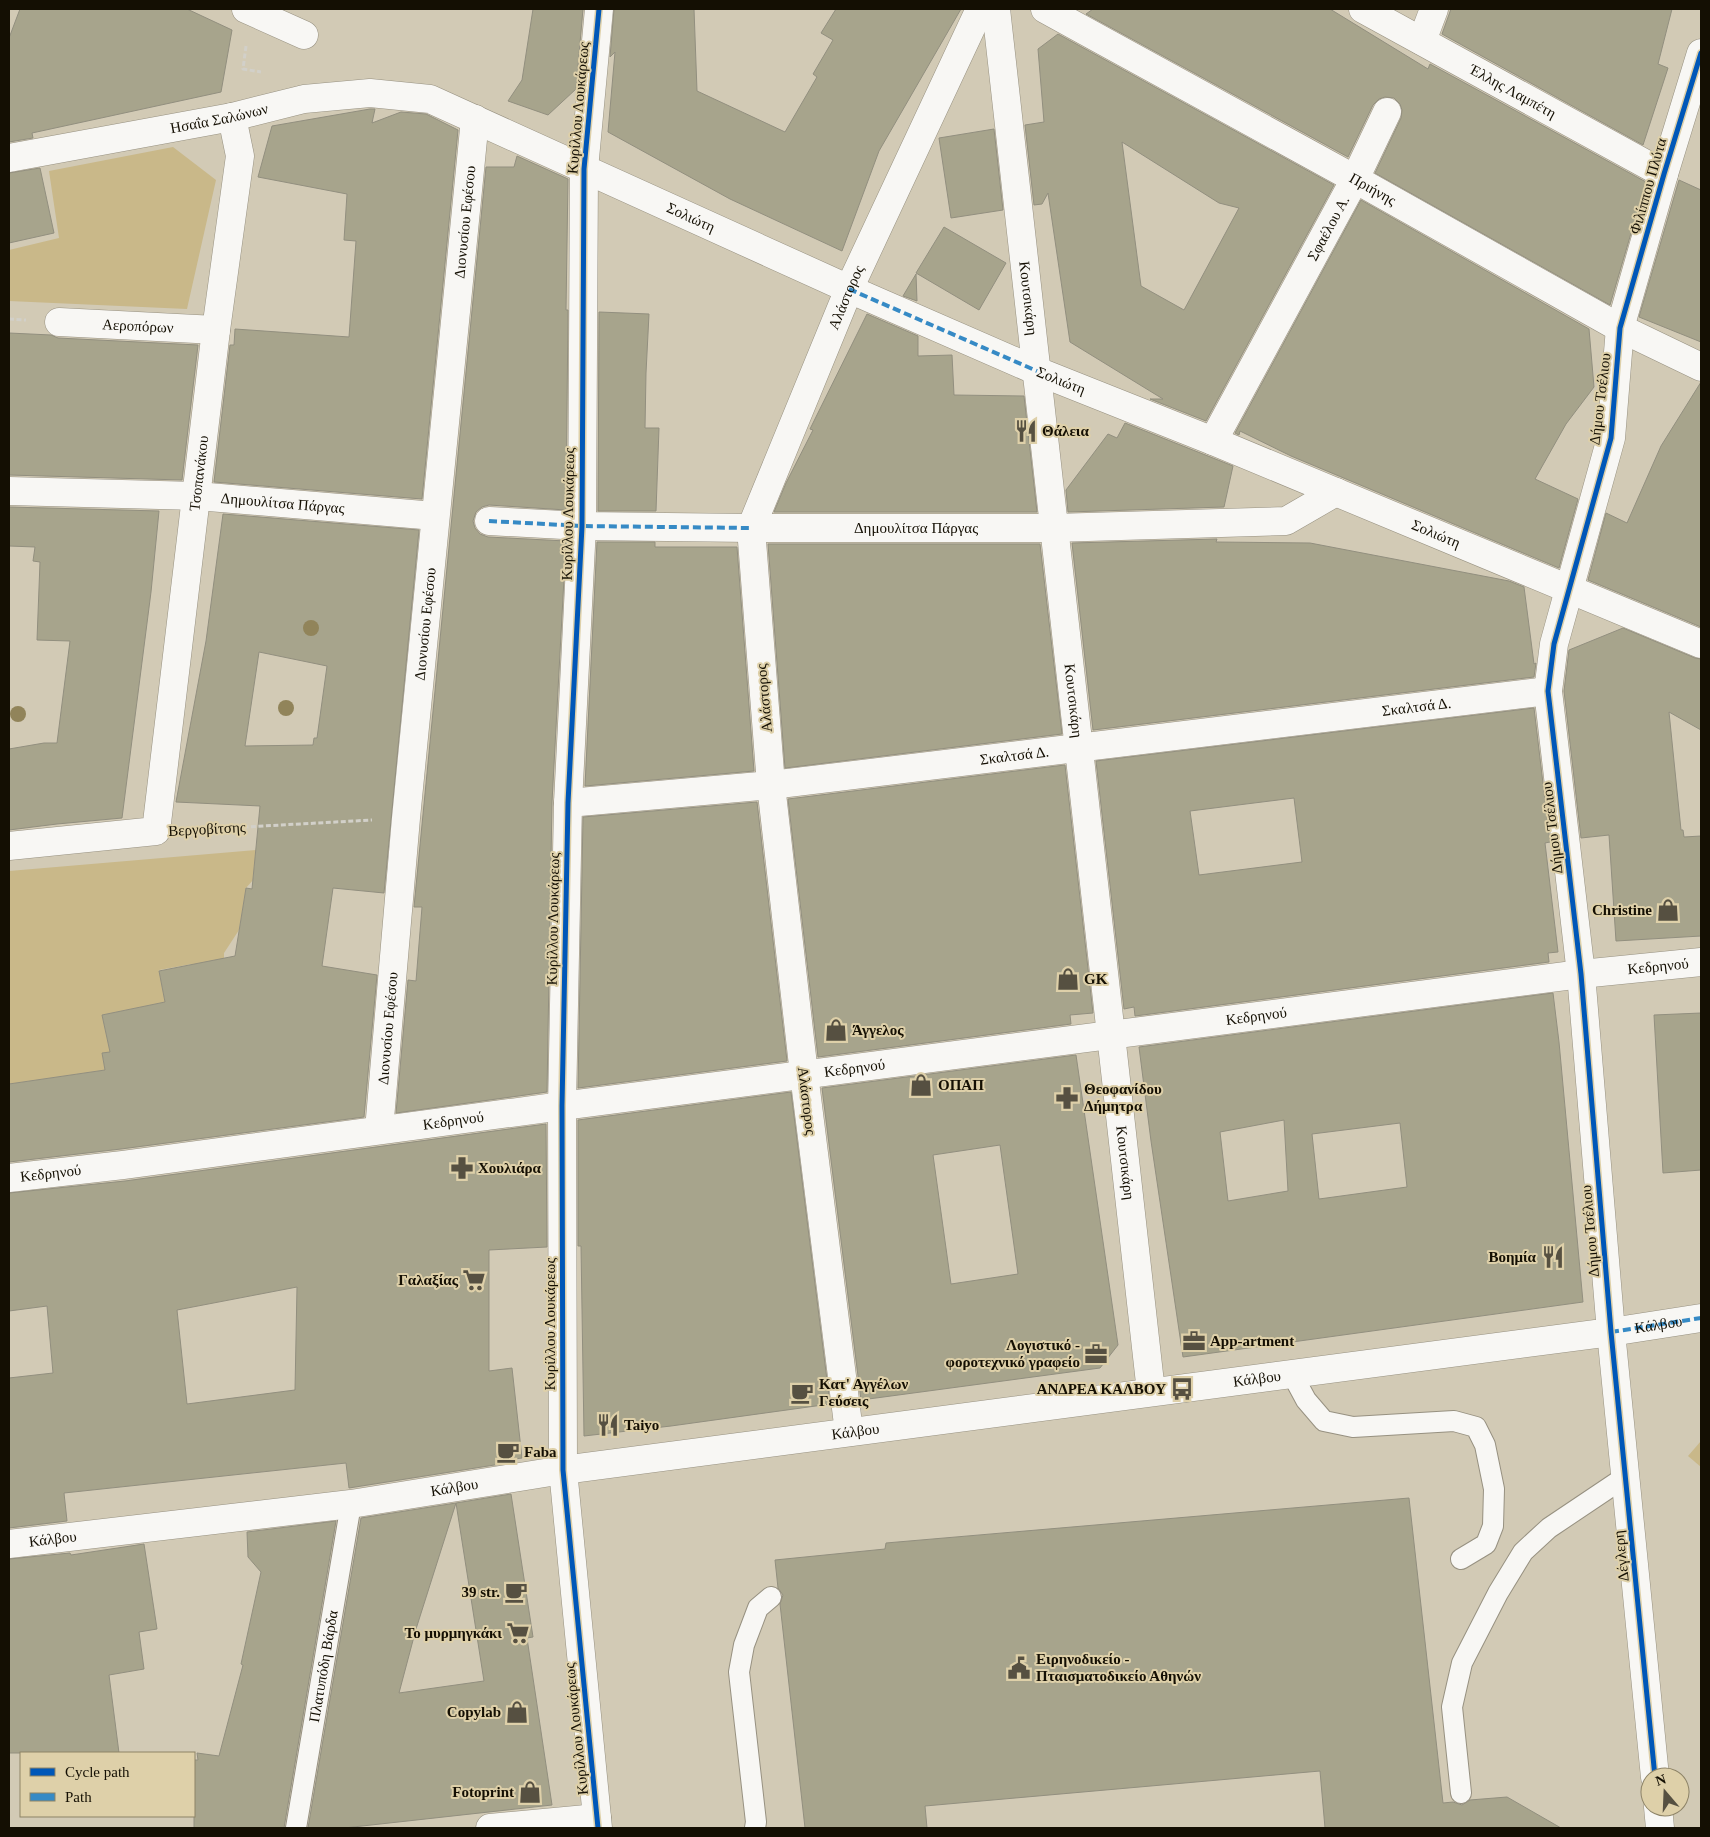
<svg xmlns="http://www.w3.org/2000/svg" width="1710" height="1837" font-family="'Times New Roman',serif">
<rect width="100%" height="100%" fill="#d2cab5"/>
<!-- green -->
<g fill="#c9b889">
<polygon points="173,147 216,180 187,309 9,301 9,250 59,238 49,171"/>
<polygon points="256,850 253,880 246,888 239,930 224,953 224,965 193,971 192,964 159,970 165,1002 102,1015 110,1052 102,1054 105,1070 9,1084 9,871"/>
<polygon points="1701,1441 1701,1467 1688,1456"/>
</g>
<!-- building -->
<g fill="#a7a48c" stroke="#928f7f" fill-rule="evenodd">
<polygon points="20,9 187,9 232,30 221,92 32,133 33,138 9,142 9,38"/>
<polygon points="533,9 583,9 576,89 548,115 508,101 522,80"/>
<polygon points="614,9 694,9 697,91 785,132 817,77 813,74 833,40 821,33 836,9 961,9 879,151 842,251 730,199 608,132 615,52 610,57"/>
<polygon points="1093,9 1330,9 1428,69 1430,64 1646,182 1610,305 1375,173 1401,118 1402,110 1400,104 1394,98 1385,97 1379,99 1373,105 1348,157 1086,14"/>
<polygon points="1451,9 1672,9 1658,64 1668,68 1643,145 1442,34"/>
<path d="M1058 34 1334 185 1206 421 1150 399H1163L1070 342 1048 193 1042 204 1034 205 1025 125 1044 122 1038 49ZM1122 142 1219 203 1239 208 1184 310 1141 286Z"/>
<polygon points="370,109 375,109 372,123 401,112 426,114 458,130 422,499 214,482 230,345 234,345 235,329 349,337 356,241 344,240 347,194 258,177 272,126"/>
<polygon points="994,129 1003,210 951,218 939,138"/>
<polygon points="517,156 568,179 566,310 568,310 566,510 489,505 482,507 476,512 473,521 475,528 480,534 488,537 566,541 552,802 547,1092 396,1113 408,980 416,981 422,907 414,907 486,167 514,167"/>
<polygon points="40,168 54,233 9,243 9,173"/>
<polygon points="1679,180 1701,190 1701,342 1639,317"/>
<polygon points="1361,200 1589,329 1594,387 1566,424 1535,479 1578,499 1559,568 1291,456 1240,431 1239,435 1235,433"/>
<polygon points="944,227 1006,263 979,310 916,273"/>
<polygon points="916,274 917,301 903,296"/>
<polygon points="599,312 649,314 646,373 645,428 659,428 656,511 598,511"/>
<polygon points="867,314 918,336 918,356 952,355 954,395 1024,396 1037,512 774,512 786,483 813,430 810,429"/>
<polygon points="9,333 51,335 58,338 198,345 182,480 9,475"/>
<polygon points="1701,382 1701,627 1588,580 1606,513 1627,523 1661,446"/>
<polygon points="1125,423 1233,466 1224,507 1068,512 1066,490 1108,434 1117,438"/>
<polygon points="9,507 159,511 151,592 122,818 57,824 9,830 9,749 44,743 57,743 70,641 37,640 40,562 33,561 35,547 9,546"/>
<path d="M223 514 419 530 384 893 333 888 322 966 377 975 364 1117 121 1149 9 1162V1084L105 1070 102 1053 110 1052 102 1015 165 1002 159 971 235 956 246 888 252 889 260 806 176 802 206 641ZM259 652 327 666 317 738H314L313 745 245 746Z"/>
<polygon points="1217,539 1216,542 1310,543 1509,581 1524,587 1534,664 1536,663 1534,677 1093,730 1072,543"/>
<polygon points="597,542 655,542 655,547 737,547 754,771 585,786"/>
<polygon points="768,544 1040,544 1062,734 785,768"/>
<polygon points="1623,628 1695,658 1701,659 1701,730 1669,712 1681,830 1683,830 1684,837 1701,836 1701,936 1616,941 1609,835 1581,838 1564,691 1569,650"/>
<path d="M1534 708 1550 842 1545 843 1558 952 1548 953 1549 962 1135 1016 1134 1007 1124 1009 1096 761ZM1294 798 1302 862 1199 875 1190 811Z"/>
<polygon points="1065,765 1093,1013 1070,1015 1071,1024 818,1057 788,799"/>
<polygon points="757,802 787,1061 578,1088 583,817"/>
<path d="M1553 993 1559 1042 1583 1302 1183 1357 1151 1141 1139 1047ZM1284 1120 1288 1191 1228 1201 1220 1132ZM1400 1123 1407 1187 1319 1199 1312 1134Z"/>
<polygon points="1701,1013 1701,1170 1663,1173 1654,1015"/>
<path d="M1076 1055 1118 1345 1100 1368 861 1400 822 1088ZM1000 1145 1018 1274 951 1284 933 1155Z"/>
<polygon points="791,1092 830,1404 671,1426 584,1436 581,1246 578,1246 578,1120"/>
<path d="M546 1124 547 1247 489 1250V1371L512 1368 522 1458 507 1460V1463L349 1488 346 1463 64 1493 67 1521 9 1528V1378L53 1373 47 1306 9 1311V1193L125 1181ZM297 1287 295 1390 187 1404 177 1310Z"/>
<polygon points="511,1494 533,1637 527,1638 552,1805 344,1828 308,1828 361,1518 456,1503 416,1629 399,1693 484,1681 456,1503"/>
<polygon points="1409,1498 1443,1803 1453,1802 1462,1805 1470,1800 1507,1797 1561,1828 1325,1828 1320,1771 925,1806 927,1828 805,1828 780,1604 783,1595 778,1588 775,1560 885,1549 886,1543"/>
<polygon points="336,1521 284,1828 194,1828 194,1760 198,1760 197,1753 219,1756 243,1665 241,1664 261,1572 248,1557 247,1532"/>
<polygon points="144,1544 157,1629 139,1632 144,1669 109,1675 119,1753 9,1753 9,1559 70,1553 71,1555"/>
</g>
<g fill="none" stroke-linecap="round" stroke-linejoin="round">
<defs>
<g id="service">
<polyline points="1292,1374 1306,1400 1324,1421 1353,1427 1454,1421 1476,1427 1485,1445 1494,1489 1493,1526 1486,1544 1461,1559"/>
<polyline points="1461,1793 1452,1707 1462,1663 1498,1593 1523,1552 1549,1528 1625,1477"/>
<path id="s1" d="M296 1828 351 1504"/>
<polyline points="755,1828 756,1822 739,1672 744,1645 758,1608 771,1597"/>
</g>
<g id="pedestrian">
<polyline points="849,289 1037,371"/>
<polyline points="489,521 582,526 751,528"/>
<polyline points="1611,1332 1701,1318"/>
</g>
<g id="minor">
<polyline points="246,9 304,35"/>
<path id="s2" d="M996 9 1151 1392"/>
<path id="s3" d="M1045 9 1355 179 1620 328 1701 367"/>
<path id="s4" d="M1363 9 1664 174"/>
<polyline points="1422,41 1434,9"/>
<path id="s5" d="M9 158 232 117 304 99 370 93 430 99 849 289"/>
<path id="s6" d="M59 322 216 330"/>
<path id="s7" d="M1037 371 1213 441 1701 644"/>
<path id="s8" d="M1213 441 1355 179 1387 112"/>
<path id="s9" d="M9 491 197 496 435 516"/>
<path id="s10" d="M751 528H1054L1286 521 1336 492"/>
<path id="s11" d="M568 803 771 785 1548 691"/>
<path id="s12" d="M9 846 156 831 216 330 240 156 232 117"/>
<polyline points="1581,974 1548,691 1554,644 1611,438 1620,328 1664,174 1701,53"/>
<path id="s13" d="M379 1130 406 818 475 119"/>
<path id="s14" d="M9 1178 123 1165 562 1106"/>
<polyline points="1611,1332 1655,1777"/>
<path id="s15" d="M849 1432 804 1074 771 785 751 528 849 289 980 9"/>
<path id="s16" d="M9 1544 351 1504 563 1470"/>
<polyline points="1658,1807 1660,1828"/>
</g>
<g id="tertiary">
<path id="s17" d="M562 1106 1581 974 1701 962"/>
<path id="s18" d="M563 1470 1611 1332 1581 974"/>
<polyline points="490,1828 597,1818"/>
<polyline points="598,1828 563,1470 562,1106 568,803 582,526 584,169 599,9"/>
</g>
</defs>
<!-- service casing -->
<use href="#service" stroke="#979181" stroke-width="22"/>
<!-- pedestrian casing -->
<use href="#pedestrian" stroke="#979181" stroke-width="29"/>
<!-- minor casing -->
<use href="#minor" stroke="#979181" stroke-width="29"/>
<!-- tertiary casing -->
<use href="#tertiary" stroke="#979181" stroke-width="29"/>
<!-- path -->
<g stroke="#d2d0c9" stroke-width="3" stroke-dasharray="5 2.5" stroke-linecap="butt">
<polyline points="246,46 243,69 261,72"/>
<polyline points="9,319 26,320"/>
<polyline points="191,830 372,820"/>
</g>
<!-- service -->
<use href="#service" stroke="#f8f7f4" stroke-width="20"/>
<!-- pedestrian -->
<use href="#pedestrian" stroke="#f8f7f4" stroke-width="28"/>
<!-- minor -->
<use href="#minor" stroke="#f8f7f4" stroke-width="28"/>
<!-- tertiary -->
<use href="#tertiary" stroke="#f8f7f4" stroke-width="28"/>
<!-- quiet -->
<g stroke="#368ac5" stroke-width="4" stroke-dasharray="8 4" stroke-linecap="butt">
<polyline points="849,289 1037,371"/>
<polyline points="489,521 582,526 751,528"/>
<path id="s19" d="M1611 1332 1701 1318"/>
</g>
<defs>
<g id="cycleway">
<polyline points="1655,1777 1611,1332 1581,974 1548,691 1554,644 1611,438 1620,328 1664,174 1701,53"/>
<polyline points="598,1828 563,1470 562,1106 568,803 582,526 584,169 599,9"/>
</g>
</defs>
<!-- cycleway casing -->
<use href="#cycleway" stroke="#ded0a9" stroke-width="8"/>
<!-- cycleway -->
<use href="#cycleway" stroke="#0057b8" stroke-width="5"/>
</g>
<!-- trees -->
<g fill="#91845a">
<circle cx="311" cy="628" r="8"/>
<circle cx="286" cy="708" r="8"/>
<circle cx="18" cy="714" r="8"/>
</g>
<!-- icons -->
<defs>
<symbol id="restaurant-bare" viewBox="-9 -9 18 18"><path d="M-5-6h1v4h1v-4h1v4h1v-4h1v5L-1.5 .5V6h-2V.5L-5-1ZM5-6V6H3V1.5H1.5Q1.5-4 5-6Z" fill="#565041" stroke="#ded0a9" stroke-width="2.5" paint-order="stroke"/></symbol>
<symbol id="shop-bare" viewBox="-9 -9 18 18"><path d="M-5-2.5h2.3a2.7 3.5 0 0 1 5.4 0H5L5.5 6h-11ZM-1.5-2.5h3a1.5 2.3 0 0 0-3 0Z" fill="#565041" stroke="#ded0a9" stroke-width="2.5" paint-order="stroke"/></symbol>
<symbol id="pharmacy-bare" viewBox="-9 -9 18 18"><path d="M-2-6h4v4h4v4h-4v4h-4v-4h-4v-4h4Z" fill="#565041" stroke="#ded0a9" stroke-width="2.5" paint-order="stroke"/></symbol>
<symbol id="supermarket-bare" viewBox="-9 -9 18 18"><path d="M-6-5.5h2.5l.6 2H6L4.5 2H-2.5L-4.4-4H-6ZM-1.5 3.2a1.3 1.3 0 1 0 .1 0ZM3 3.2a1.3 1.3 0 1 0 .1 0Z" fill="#565041" stroke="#ded0a9" stroke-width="2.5" paint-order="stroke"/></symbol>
<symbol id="office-bare" viewBox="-9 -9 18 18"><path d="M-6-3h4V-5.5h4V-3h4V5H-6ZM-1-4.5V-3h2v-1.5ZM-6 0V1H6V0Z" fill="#565041" stroke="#ded0a9" stroke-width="2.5" paint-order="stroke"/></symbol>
<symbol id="bus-bare" viewBox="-9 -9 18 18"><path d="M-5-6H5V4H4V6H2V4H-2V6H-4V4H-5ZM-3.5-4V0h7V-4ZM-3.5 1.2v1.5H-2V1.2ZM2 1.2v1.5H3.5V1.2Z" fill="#565041" stroke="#ded0a9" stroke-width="2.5" paint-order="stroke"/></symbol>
<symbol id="cafe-bare" viewBox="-9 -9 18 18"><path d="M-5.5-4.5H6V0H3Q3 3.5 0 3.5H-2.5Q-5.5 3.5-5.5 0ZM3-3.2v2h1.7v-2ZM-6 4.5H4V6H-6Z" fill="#565041" stroke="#ded0a9" stroke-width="2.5" paint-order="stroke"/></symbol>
<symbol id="civic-bare" viewBox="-9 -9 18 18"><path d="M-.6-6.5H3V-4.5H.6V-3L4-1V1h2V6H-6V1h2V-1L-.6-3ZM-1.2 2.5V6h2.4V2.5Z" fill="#565041" stroke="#ded0a9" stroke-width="2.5" paint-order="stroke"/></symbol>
</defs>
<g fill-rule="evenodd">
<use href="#restaurant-bare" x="1010" y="415" width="32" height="32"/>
<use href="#shop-bare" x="1652" y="894" width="32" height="32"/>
<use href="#shop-bare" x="1052" y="963" width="32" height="32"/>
<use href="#shop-bare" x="820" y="1014" width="32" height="32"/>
<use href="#shop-bare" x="905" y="1069" width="32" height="32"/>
<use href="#pharmacy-bare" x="1051" y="1082" width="32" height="32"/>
<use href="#pharmacy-bare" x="446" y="1152" width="32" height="32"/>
<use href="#restaurant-bare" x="1537" y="1241" width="32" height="32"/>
<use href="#supermarket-bare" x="458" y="1264" width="32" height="32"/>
<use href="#office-bare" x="1178" y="1325" width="32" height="32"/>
<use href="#office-bare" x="1080" y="1338" width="32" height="32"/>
<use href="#bus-bare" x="1166" y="1373" width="32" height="32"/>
<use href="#cafe-bare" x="786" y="1377" width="32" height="32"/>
<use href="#restaurant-bare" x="592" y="1409" width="32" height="32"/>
<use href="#cafe-bare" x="492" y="1436" width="32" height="32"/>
<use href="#cafe-bare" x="500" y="1576" width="32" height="32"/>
<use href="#supermarket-bare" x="502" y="1617" width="32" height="32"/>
<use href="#civic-bare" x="1003" y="1652" width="32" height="32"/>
<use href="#shop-bare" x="501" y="1696" width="32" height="32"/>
<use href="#shop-bare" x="514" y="1776" width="32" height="32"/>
</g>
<g text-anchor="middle" stroke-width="4" stroke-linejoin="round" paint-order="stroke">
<!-- street labels -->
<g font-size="15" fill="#140f03" stroke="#ded0a9">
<text dy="5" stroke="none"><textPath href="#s4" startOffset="171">Έλλης Λαμπέτη</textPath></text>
<text transform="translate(578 108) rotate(-85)" y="5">Κυρίλλου Λουκάρεως</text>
<text dy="5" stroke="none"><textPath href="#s5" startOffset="214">Ησαΐα Σαλώνων</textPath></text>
<text transform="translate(1648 186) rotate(-74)" y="5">Φιλίππου Πλύτα</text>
<text dy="5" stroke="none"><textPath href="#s3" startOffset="374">Πριήνης</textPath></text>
<text dy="5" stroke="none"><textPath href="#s5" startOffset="714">Σολιώτη</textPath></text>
<text dy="5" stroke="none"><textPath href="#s13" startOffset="912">Διονυσίου Εφέσου</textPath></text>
<text dy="5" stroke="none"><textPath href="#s8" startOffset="242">Σφαέλου Α.</textPath></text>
<text dy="5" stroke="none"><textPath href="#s15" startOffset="1159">Αλάστορος</textPath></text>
<text dy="5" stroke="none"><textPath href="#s2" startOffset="291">Κουτσικάρη</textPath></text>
<text dy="5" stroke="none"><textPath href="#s6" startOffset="79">Αεροπόρων</textPath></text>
<text dy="5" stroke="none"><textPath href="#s7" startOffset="26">Σολιώτη</textPath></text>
<text transform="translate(1600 399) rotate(-83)" y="5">Δήμου Τσέλιου</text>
<text dy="5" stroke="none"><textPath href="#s12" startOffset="508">Τσοπανάκου</textPath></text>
<text dy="5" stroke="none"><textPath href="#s9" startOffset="274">Δημουλίτσα Πάργας</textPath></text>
<text transform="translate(568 514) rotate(-89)" y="5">Κυρίλλου Λουκάρεως</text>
<text dy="5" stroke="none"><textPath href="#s10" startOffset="165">Δημουλίτσα Πάργας</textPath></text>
<text dy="5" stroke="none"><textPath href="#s7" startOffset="431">Σολιώτη</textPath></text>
<text dy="5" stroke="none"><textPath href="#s13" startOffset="508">Διονυσίου Εφέσου</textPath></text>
<text transform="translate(764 698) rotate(-95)" y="5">Αλάστορος</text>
<text dy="5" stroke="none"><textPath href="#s2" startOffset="696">Κουτσικάρη</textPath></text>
<text dy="5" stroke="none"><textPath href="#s11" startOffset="854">Σκαλτσά Δ.</textPath></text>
<text dy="5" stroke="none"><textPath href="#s11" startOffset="449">Σκαλτσά Δ.</textPath></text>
<text transform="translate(1552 828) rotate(-97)" y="5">Δήμου Τσέλιου</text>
<text transform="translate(207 829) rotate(-3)" y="5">Βεργοβίτσης</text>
<text transform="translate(553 919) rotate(-89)" y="5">Κυρίλλου Λουκάρεως</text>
<text dy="5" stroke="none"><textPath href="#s17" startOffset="1105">Κεδρηνού</textPath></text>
<text dy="5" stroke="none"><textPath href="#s17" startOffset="700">Κεδρηνού</textPath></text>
<text dy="5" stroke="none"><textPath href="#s13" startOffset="102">Διονυσίου Εφέσου</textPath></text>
<text dy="5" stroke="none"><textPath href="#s17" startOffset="295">Κεδρηνού</textPath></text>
<text transform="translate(807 1101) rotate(83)" y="5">Αλάστορος</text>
<text dy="5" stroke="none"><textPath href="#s14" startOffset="448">Κεδρηνού</textPath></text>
<text dy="5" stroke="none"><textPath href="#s2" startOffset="1161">Κουτσικάρη</textPath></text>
<text dy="5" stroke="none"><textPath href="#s14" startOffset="42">Κεδρηνού</textPath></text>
<text transform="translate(1590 1231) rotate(-95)" y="5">Δήμου Τσέλιου</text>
<text transform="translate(550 1324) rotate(-90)" y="5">Κυρίλλου Λουκάρεως</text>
<text dy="5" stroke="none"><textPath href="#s19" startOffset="48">Κάλβου</textPath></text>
<text dy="5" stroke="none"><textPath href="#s18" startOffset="700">Κάλβου</textPath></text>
<text dy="5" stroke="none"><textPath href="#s18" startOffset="295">Κάλβου</textPath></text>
<text dy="5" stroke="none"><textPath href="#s16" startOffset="449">Κάλβου</textPath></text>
<text dy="5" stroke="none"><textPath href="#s16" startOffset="44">Κάλβου</textPath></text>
<text transform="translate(1621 1556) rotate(-96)" y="5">Δέγλερη</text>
<text dy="5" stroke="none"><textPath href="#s1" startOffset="164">Πλατυπόδη Βάρδα</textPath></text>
<text transform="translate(576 1729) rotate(-96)" y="5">Κυρίλλου Λουκάρεως</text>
</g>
<!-- poi labels -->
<g font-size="15" font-weight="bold" fill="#140f03" stroke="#ded0a9" text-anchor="start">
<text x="1042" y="436">Θάλεια</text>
<text x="1652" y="915" text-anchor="end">Christine</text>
<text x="1084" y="984">GK</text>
<text x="852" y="1035">Άγγελος</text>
<text x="938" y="1090">ΟΠΑΠ</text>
<text x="1084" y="1094">Θεοφανίδου<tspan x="1084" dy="17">Δήμητρα</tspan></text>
<text x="478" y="1173">Χουλιάρα</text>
<text x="1536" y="1262" text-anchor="end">Βοημία</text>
<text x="458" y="1285" text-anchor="end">Γαλαξίας</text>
<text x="1210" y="1346">App-artment</text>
<text x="1080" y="1350" text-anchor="end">Λογιστικό -<tspan x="1080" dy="17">φοροτεχνικό γραφείο</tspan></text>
<text x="819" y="1389">Κατ' Αγγέλων<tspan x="819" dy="17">Γεύσεις</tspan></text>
<text x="1166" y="1394" text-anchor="end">ΑΝΔΡΕΑ ΚΑΛΒΟΥ</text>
<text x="624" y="1430">Taiyo</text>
<text x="524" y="1457">Faba</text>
<text x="500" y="1597" text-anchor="end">39 str.</text>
<text x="502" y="1638" text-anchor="end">Το μυρμηγκάκι</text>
<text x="1036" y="1664">Ειρηνοδικείο -<tspan x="1036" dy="17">Πταισματοδικείο Αθηνών</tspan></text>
<text x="501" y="1717" text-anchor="end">Copylab</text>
<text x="514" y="1797" text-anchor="end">Fotoprint</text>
</g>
</g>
<!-- border -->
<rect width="1710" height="1837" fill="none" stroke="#140f03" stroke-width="20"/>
<!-- legend -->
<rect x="20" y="1752" width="175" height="65" fill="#ded0a9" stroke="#8d8367"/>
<rect x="30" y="1768" width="25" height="8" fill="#0057b8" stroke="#8d8367"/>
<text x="65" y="1777" font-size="15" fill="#140f03">Cycle path</text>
<rect x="30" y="1793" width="25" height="8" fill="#368ac5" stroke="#8d8367"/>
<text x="65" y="1802" font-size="15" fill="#140f03">Path</text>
<!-- north arrow -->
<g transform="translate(1665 1792) rotate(341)"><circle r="24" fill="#ded0a9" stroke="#8d8367"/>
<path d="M0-4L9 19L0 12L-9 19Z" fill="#565041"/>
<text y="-8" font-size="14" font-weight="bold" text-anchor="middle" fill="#140f03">N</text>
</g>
</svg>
